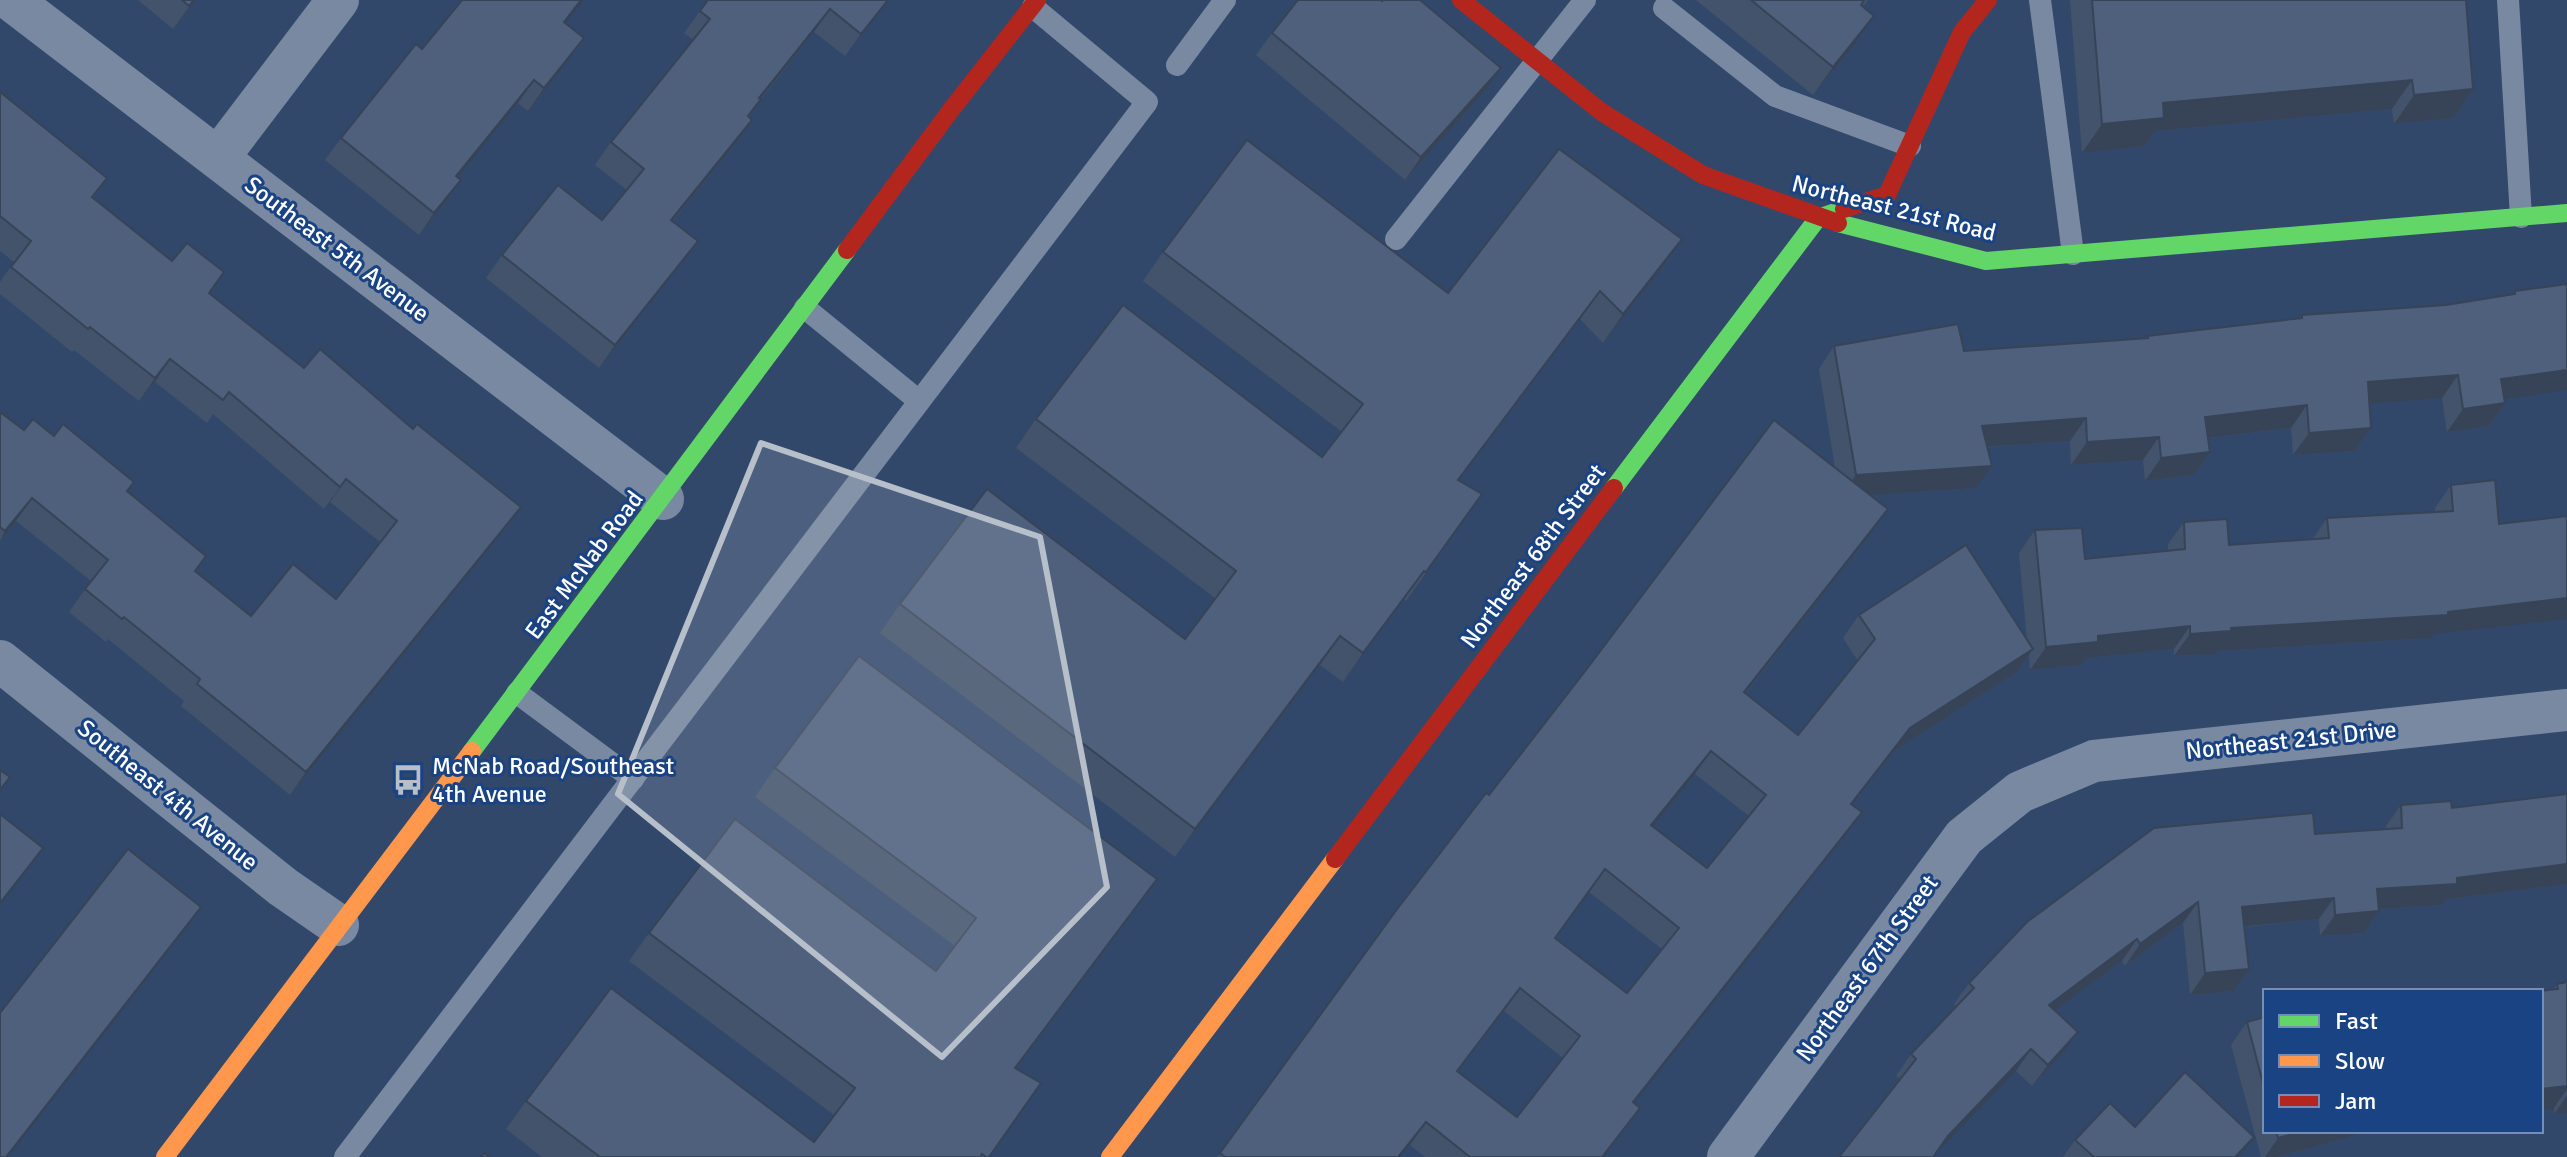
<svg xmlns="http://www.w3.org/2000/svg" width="2567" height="1157" font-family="Signika,sans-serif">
<rect width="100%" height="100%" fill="#32486b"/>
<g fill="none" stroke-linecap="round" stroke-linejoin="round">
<!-- lane -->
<g stroke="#7889a1" stroke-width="22">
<polyline points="2040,0 2073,254"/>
<polyline points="2508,0 2521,217"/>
<polyline points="1664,8 1775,96 1910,146"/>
<polyline points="1177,65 1225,0"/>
<polyline points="1396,239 1585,0"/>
<polyline points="805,308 919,401"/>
<polyline points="517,693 633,779"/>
<polyline points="345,1157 1147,102 1033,7"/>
</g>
<!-- street -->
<g stroke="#7889a1" stroke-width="42">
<polyline points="11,0 663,499"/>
<polyline points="218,158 338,0"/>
<polyline points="0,661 283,887 338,925"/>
<polyline points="1728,1157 1964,837 2020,792 2094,761 2567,710"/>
</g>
<!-- fast -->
<g stroke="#63d668" stroke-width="18">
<polyline points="1838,223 1986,261 2567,213"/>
<polyline points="1614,488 1818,218 1844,209"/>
<polyline points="472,751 847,250"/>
</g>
<!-- slow -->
<g stroke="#ff974d" stroke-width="18">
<polyline points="165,1157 472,751"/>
<polyline points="1110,1157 1335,859"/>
</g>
<!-- jam -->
<g stroke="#b3261e" stroke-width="18">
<polyline points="1461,0 1603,113 1703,175 1838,223"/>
<polyline points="1844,209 1887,195 1962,32 1988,0"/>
<polyline points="847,250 951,110 1037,0"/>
<polyline points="1335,859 1614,488"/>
</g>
</g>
<!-- wall -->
<g fill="#43536b" fill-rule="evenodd">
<polygon points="138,0 196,0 173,29"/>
<polygon points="888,0 845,56 814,32 761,99 749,117 752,120 736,143 673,221 698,241 682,263 599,368 486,278 502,255 602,220 627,190 595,165 611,142 693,40 684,33 700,11"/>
<polygon points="1696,0 1868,0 1863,7 1854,45 1813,95"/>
<polygon points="2070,0 2466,0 2473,89 2454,118 2394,124 2392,109 2155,131 2144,146 2082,153"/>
<polygon points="565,23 584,38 568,61 528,111 518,103 457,177 461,180 445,203 419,235 325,160 341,138 422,49"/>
<polygon points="1272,33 1485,91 1405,180 1256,55"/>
<polygon points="0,92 107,178 93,198 210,293 304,368 413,429 521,507 505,529 290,795 181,706 184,701 108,639 106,642 69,612 91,581 16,521 0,541 0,412 24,430 54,436 134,482 128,491 206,556 195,571 251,616 336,599 380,542 330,502 324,509 213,414 207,423 155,382 139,401 74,350 72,352 0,294 0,282 14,262 0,251"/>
<polygon points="1682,239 1662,268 1603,343 1580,319 1459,480 1482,494 1406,601 1404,599 1343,682 1320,665 1175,857 880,633 900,604 1185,639 1215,598 1016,448 1036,419 1322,457 1342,432 1143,281 1163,252 1448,293"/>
<path d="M2567 284 2504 399 2505 403 2489 426 2447 432 2442 398 2370 403 2371 428 2355 451 2293 455 2291 428 2208 438 2210 452 2194 475 2145 481 2143 460 2071 465 2070 441 1987 447 1976 488 1870 495 1872 532 1746 693 1798 735 1858 661 1843 638 1859 615 2027 641 2019 553 2035 530 2085 559 2168 551V544L2184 522 2229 545 2312 540 2327 518 2435 512V508L2451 485 2495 480 2432 638 2218 651 2216 654 2174 656V649L2087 658 2082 665 2030 670 2029 655 2017 672 1894 751 1852 805 1846 835 1634 1103 1624 1130 1604 1157H1425L1410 1145 1400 1157H1217L1395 912 1489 795 1835 468 1819 369 1834 346 1964 351 2146 338 2147 336 2299 318 2302 315 2446 305 2512 295 2515 291ZM1695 774 1749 816 1707 868 1653 826ZM1589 892 1662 949 1627 993 1556 938ZM1504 1011 1563 1058 1517 1117 1458 1071Z"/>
<polygon points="775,768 1137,907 1016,1068 989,1157 542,1157 506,1129 526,1101 814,1142 834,1115 629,961 649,933 936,971 955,946 755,797"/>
<polygon points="2567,794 2567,884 2447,899 2442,905 2379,909 2379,911 2364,933 2320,936 2319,919 2244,927 2249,969 2234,991 2190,995 2183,923 2125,966 2122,961 2055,1010 2063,1053 2032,1086 2016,1071 1900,1079 1896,1076 1911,1054 1956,1006 1954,1004 1969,983 2315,834 2386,829 2386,826 2401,805 2452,808"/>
<polygon points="2567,982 2567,1113 2554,1114 2553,990 2557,984"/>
<polygon points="2265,1017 2265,1131 2371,1131 2277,1157 2261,1157 2231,1045 2247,1022"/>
<polygon points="2135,1127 2240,1157 2063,1157 2075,1140"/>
</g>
<!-- shaded-wall -->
<g fill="#374357">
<polygon points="194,0 196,0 173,29"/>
<polygon points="581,0 584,0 548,45 564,22"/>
<polygon points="888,0 874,19 845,56 861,34"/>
<polygon points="830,9 814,32 743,120 759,98"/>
<polygon points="1874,16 1854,45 1813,95 1833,67"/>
<polygon points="584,38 568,61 528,111 544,88"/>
<polygon points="1501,68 1485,91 1405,180 1421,157"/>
<polygon points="534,80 518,103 440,199 456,176"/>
<polygon points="2412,80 2392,109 2155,131 2144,146 2082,153 2102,124 2163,103"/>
<polygon points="2473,89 2454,118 2394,124 2414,95"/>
<polygon points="752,120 736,143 655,242 671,220"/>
<polygon points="461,180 445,203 419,235 434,213"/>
<polygon points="1682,239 1662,268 1603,343 1623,314"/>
<polygon points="698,241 682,263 599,368 615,345"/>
<polygon points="1600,291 1580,319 1438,508 1458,480"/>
<polygon points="170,359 155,382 139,401 155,378"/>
<polygon points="2567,370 2567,390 2485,402 2501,379"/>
<polygon points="2458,375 2442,398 2352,405 2368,382"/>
<polygon points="2505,403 2489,426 2447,432 2463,409"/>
<polygon points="2307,405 2291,428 2190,440 2205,417"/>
<polygon points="2086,418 2070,441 1966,448 1982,426"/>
<polygon points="2371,428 2355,451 2293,455 2309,433"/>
<polygon points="2159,437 2143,460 2071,465 2087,442"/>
<polygon points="2210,452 2194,475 2145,481 2161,458"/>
<polygon points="1992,466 1976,488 1840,497 1856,475"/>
<polygon points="346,479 330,502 324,509 340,487"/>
<polygon points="32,498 16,521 0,541 5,531"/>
<polygon points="521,507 505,529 290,795 306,772"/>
<polygon points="1888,509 1872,532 1728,715 1744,692"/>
<polygon points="1424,571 1404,599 1343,682 1363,653"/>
<polygon points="2567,598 2567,619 2434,634 2432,638 2218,651 2216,654 2174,656 2190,634 2231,628 2448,612"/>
<polygon points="2190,626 2174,649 2087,658 2082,665 2030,670 2046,647 2098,636"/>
<polygon points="1340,636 1320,665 1175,857 1195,829"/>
<polygon points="2033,649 2017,672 1894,751 1835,827 1851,804 1910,728"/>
<polygon points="1711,751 1695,774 1636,848 1651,825"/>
<polygon points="1862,812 1846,835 1617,1125 1633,1102"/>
<polygon points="43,848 29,868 0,905 0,903"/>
<polygon points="2567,864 2567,884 2447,899 2442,905 2362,910 2377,889"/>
<polygon points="1157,879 1137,907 995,1096 1015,1068"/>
<polygon points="2334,898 2319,919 2227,928 2242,907"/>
<polygon points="2198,902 2183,923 2125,966 2140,944"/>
<polygon points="201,907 181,935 8,1157 6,1157"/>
<polygon points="2379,911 2364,933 2320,936 2335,915"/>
<polygon points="2137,939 2122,961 2034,1026 2049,1005"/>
<polygon points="2249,969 2234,991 2190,995 2205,973"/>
<polygon points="1520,988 1504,1011 1441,1093 1457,1071"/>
<polygon points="2078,1032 2063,1053 2032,1086 2048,1065"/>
<polygon points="2031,1049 2016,1071 1933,1157 1948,1136"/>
<polygon points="2567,1086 2567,1089 2553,1109 2541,1110 2541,1089"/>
<polygon points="2567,1096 2567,1113 2554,1114"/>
<polygon points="1640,1108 1604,1157 1602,1157"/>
<polygon points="1426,1122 1410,1145 1400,1157 1398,1157"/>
<polygon points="2304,1131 2371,1131 2277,1157 2265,1157 2278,1138"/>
<polygon points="2254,1137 2240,1157 2235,1157"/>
</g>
<!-- building -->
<g fill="#4e607c" stroke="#374357" stroke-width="2" fill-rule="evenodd">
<polygon points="182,0 194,0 189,6"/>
<polygon points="462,0 581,0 564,22 584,38 544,88 534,80 456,176 461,180 434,213 341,138 416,44 422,49"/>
<polygon points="708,0 888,0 861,34 830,9 759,98 761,99 748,116 752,120 671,220 698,241 615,345 502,255 558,185 602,220 644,169 611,142 710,19 700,11"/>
<polygon points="1298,0 1381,0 1382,1 1383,0 1420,0 1501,68 1421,157 1272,33"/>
<polygon points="1751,0 1864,0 1861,5 1874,16 1833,67"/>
<polygon points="2092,0 2466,0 2473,89 2414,95 2412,80 2163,103 2164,118 2102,124"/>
<polygon points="0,92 107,178 92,197 172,261 187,243 224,272 209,293 304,368 320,349 413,429 417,424 521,507 306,772 197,684 200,679 124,617 122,619 85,589 108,560 32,498 5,531 0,527 0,412 24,430 33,419 54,436 63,424 134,482 127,491 206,556 195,571 251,616 293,564 336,599 397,521 346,479 340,487 229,392 223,400 170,359 155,378 90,327 88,329 11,267 31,241 0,216"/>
<polygon points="1247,140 1448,293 1559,149 1682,239 1623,314 1600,291 1458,480 1482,494 1426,572 1424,571 1363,653 1340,636 1195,829 900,604 987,489 1185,639 1236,571 1036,419 1123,305 1322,457 1363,404 1163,252"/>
<polygon points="2567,284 2567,370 2501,379 2505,403 2463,409 2458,375 2368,382 2371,428 2309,433 2307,405 2205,417 2210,452 2161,458 2159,437 2087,442 2086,418 1982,426 1992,466 1856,475 1834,346 1958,324 1964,351 2148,338 2147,336 2302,318 2302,315 2446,305 2515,294 2515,291"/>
<path d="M1774 420 1888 509 1744 692 1798 735 1875 639 1859 615 1966 545 2033 649 1910 728 1851 804 1862 812 1633 1102 1640 1108 1602 1157H1470L1426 1122 1398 1157H1225L1220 1153 1395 912 1486 793 1489 795 1586 670ZM1711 751 1766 795 1707 868 1651 825ZM1605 869 1679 928 1627 993 1555 938ZM1520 988 1580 1036 1517 1117 1457 1071Z"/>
<polygon points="2495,480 2499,524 2567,516 2567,598 2448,612 2448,615 2231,628 2231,631 2190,634 2190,626 2098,636 2098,642 2046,647 2035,530 2082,528 2085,559 2185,549 2184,522 2227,519 2229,545 2329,538 2327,518 2453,511 2451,485"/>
<polygon points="859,656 1157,879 1015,1068 1041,1083 989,1157 986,1157 982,1154 980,1157 600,1157 526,1101 611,988 814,1142 855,1088 649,933 735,819 936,971 976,918 775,768"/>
<polygon points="0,770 10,777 0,790"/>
<polygon points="2567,794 2567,864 2457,878 2457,884 2377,889 2379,911 2335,915 2334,898 2242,907 2249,969 2205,973 2198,902 2140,944 2137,939 2049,1005 2078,1032 2048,1065 2031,1049 1948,1136 1933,1157 1839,1157 1916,1059 1911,1054 1974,988 1969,983 2027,922 2154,828 2313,813 2315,834 2402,828 2401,805 2451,801 2452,808"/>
<polygon points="0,814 43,848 0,903"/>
<polygon points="128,849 201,907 6,1157 0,1157 0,1013"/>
<polygon points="2567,982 2567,1086 2541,1089 2540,991 2558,989 2557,984"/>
<polygon points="2265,1017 2265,1091 2247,1022"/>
<polygon points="2185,1072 2254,1137 2235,1157 2094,1157 2075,1140 2110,1103 2135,1127"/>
<polygon points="2276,1131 2304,1131 2278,1138"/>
<polygon points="484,1153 490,1157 481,1157"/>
</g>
<!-- marked area -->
<path fill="#b7bfcb" fill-opacity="0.2" stroke="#b7bfcb" stroke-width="6" stroke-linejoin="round" d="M761 443 1040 537 1107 887 942 1057 618 794Z"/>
<!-- icons -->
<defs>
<symbol id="bus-bare" viewBox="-9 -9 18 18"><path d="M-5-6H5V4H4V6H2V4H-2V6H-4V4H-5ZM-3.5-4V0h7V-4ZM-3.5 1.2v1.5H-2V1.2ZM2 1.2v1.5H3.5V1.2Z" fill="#b7bfcb" stroke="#1a4383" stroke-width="2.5" paint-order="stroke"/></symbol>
</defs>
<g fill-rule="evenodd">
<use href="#bus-bare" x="386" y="758" width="44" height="44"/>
</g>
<g text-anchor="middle" stroke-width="6" stroke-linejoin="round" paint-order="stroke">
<!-- street labels -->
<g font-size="24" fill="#fff" stroke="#1a4383">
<text transform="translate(1894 208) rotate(14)" y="8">Northeast 21st Road</text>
<text transform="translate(337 249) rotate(37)" y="8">Southeast 5th Avenue</text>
<text transform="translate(1533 556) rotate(-53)" y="8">Northeast 68th Street</text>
<text transform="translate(584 565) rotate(-53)" y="8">East McNab Road</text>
<text transform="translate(2291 740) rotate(-6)" y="8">Northeast 21st Drive</text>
<text transform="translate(168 795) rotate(39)" y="8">Southeast 4th Avenue</text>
<text transform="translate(1867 968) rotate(-54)" y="8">Northeast 67th Street</text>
</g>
<!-- poi labels -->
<g font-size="24" fill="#fff" stroke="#1a4383" text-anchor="start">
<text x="432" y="774">McNab Road/Southeast<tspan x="432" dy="28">4th Avenue</tspan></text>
</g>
</g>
<!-- legend -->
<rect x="2263" y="989" width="280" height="144" fill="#1a4383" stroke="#768eb5" stroke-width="2"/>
<rect x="2279" y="1015" width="40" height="12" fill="#63d668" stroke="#768eb5" stroke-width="2"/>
<text x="2335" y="1029" font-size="24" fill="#ffffff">Fast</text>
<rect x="2279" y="1055" width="40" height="12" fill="#ff974d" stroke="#768eb5" stroke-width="2"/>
<text x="2335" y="1069" font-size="24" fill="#ffffff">Slow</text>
<rect x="2279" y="1095" width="40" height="12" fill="#b3261e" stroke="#768eb5" stroke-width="2"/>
<text x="2335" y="1109" font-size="24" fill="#ffffff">Jam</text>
</svg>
